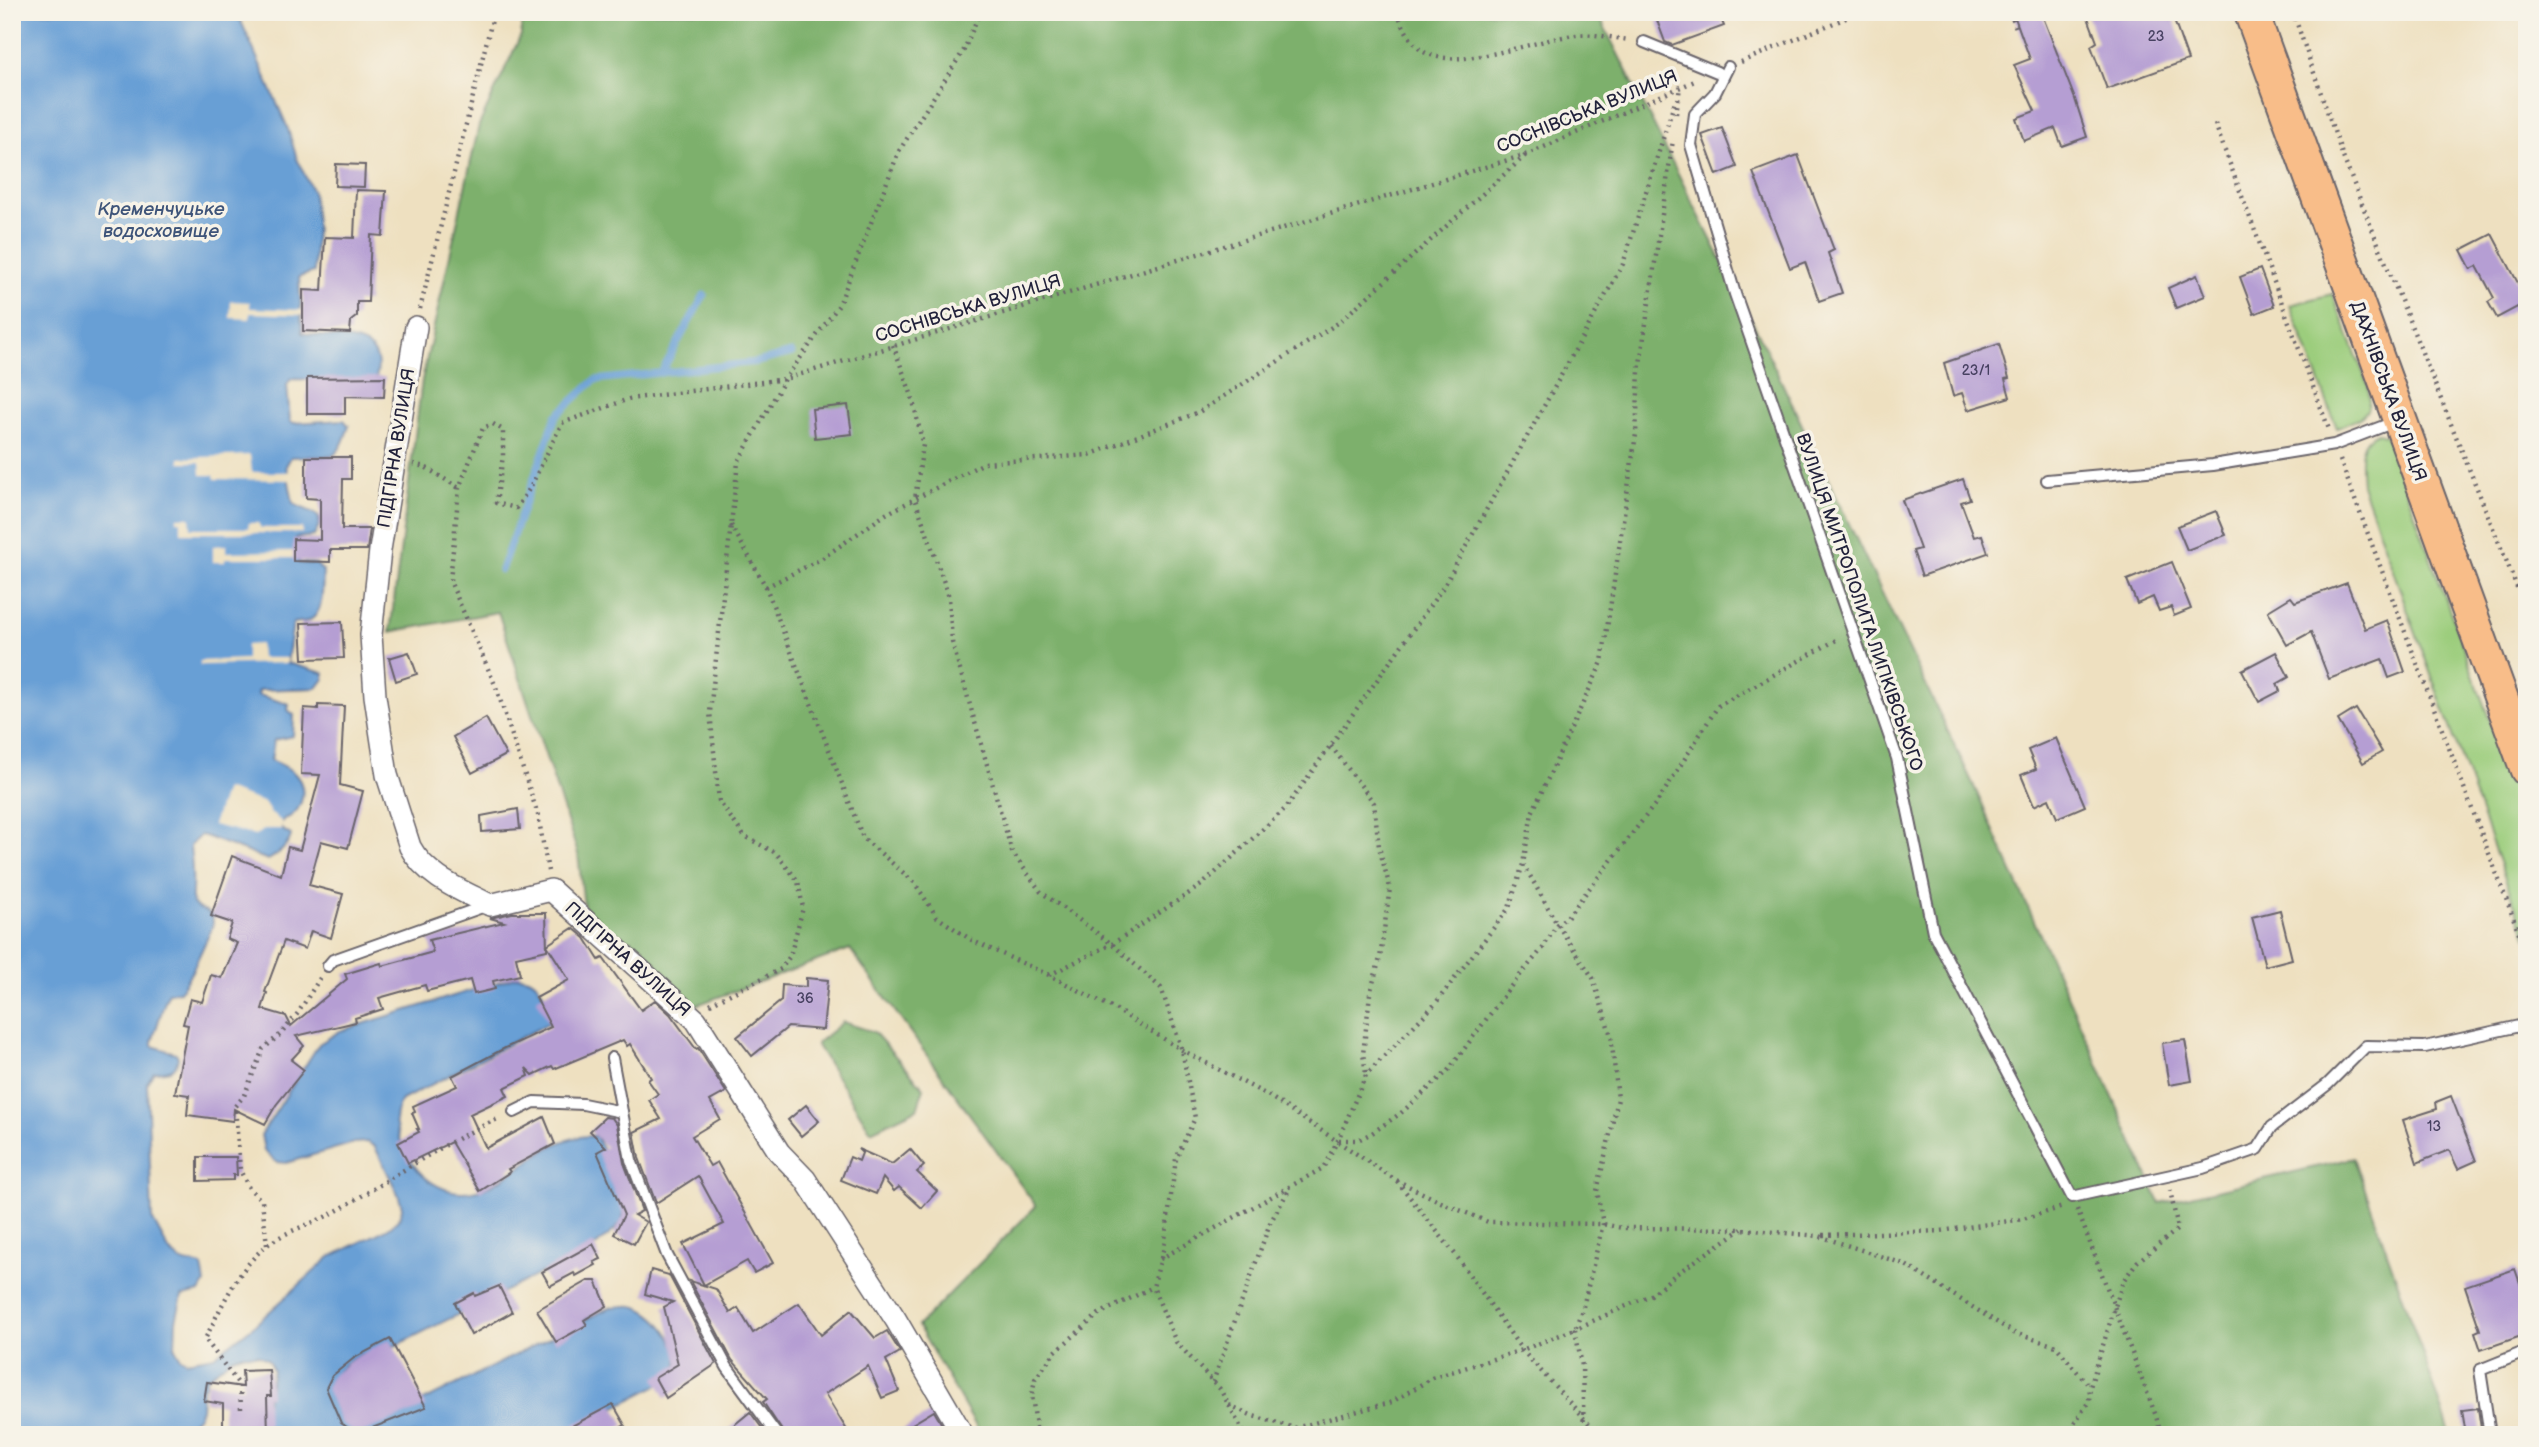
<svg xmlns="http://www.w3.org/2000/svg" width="2539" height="1447" font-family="'Balsamiq Sans',sans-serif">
<rect width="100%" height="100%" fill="#f7f3e8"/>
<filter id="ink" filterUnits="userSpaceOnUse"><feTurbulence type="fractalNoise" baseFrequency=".0143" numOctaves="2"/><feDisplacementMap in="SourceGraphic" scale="14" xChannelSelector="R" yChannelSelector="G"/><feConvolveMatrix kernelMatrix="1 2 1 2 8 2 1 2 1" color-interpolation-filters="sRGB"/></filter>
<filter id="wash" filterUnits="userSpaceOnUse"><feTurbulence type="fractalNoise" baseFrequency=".00686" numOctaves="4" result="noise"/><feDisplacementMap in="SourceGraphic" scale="28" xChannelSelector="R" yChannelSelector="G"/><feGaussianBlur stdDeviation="1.57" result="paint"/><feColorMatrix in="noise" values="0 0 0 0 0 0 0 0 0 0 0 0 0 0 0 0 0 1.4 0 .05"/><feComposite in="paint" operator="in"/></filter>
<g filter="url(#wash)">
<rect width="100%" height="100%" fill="#eee0c0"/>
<!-- green -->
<g fill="#9ccd7d" stroke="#5f785c" stroke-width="2">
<path d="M2332 294 2368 385C2373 417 2362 417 2337 428L2290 305Z"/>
<path d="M2378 433 2386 435 2527 823V939L2362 485C2361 465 2356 440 2378 433Z"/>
</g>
<!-- forest -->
<g fill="#7db06c" stroke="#506954" stroke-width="2">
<polygon points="522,12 1597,12 1763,343 1972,782 2160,1203 2354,1158 2451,1435 981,1435 918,1326 1036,1206 850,949 691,1007 584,907 578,854 498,612 390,632 422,380 479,125 521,35"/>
<polygon points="843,1022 874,1032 924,1088 917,1109 871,1131 816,1044"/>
</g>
<!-- water -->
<path fill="#679fd5" stroke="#446088" stroke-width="2" d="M12 12H237L287 126 297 159 313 192 316 223 314 272 299 277 302 333C332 340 389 332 376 378L366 381 291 379 287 385 290 421 293 423 344 420 349 426C345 437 342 450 332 456L291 457 286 466 293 503C308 514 329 509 314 536L296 538 295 558 300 563 316 564 323 571C322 585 325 612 310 620 306 622 298 622 293 623L287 663 324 673V679L317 688 259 690 258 695 289 704 288 710 294 715 293 736 274 740 271 760C279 764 289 767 295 774 309 789 302 814 284 819L280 824 281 829 291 835C289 846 277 855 268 860L205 836 200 835 190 846C192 861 193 876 192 892 192 895 191 899 193 903 199 914 214 906 213 926L192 971 180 991 169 993 166 998 152 1042V1046L176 1053 178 1057C177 1072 167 1071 154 1072L147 1083 152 1219 170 1252 181 1261 202 1266 205 1283 200 1292 182 1296 176 1321 175 1348 181 1358 186 1361 214 1356 256 1324 330 1257 387 1229 397 1221 401 1215 402 1207 398 1194 375 1147 367 1142 354 1143 286 1163 276 1162 264 1150 261 1135 319 1044 340 1031 518 976C522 977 527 977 531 979 542 985 552 1011 549 1023L402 1100C391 1116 395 1127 402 1144 418 1182 452 1204 491 1185 528 1167 551 1134 596 1136 604 1152 631 1207 621 1223 616 1231 604 1238 597 1245L397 1345 360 1355 346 1363 336 1374 370 1428 611 1307C618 1307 626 1305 633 1306 655 1309 684 1346 676 1368 675 1373 669 1377 666 1381L561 1435H260L273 1370 268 1360 259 1355 243 1354 231 1358 207 1378 202 1392 201 1409 198 1416 180 1435H12Z"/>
<!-- pier -->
<g fill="#eee0c0">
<polygon points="231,301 250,302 250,308 303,310 303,315 250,313 250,319 230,318"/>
<polygon points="250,455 252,472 291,472 292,480 215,479 214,475 201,475 200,462 180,462 180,458"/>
<polygon points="177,517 190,517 191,528 248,528 249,523 258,523 261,528 302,528 302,533 181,533 181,521 177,521"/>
<polygon points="226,545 226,552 295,551 295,558 225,558 225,562 213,562 213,546"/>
<polygon points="260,644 261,658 287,658 287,663 200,665 200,661 246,659 246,645"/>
<polygon points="225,789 265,803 270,813 281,821 281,829 266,829 255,835 213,825"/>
</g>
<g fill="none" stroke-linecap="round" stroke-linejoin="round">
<!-- stream -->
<g stroke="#679fd5" stroke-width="7">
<polyline points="661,373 704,295"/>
<polyline points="501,570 556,416 595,380 757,362 792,353"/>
</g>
</g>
<g id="blocks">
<!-- building -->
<g fill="#b59ed3">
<polygon points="1654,12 1718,12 1724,26 1672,45 1665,42"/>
<polygon points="2013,12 2041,12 2075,99 2087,137 2062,146 2055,128 2024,141 2016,118 2035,111 2014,65 2030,59"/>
<polygon points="2086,12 2171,12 2188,60 2107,89 2091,46 2097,42"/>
<polygon points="1722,128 1737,167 1717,175 1702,135"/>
<polygon points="1798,155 1834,250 1828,253 1842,293 1819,301 1805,262 1790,268 1753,172"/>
<polygon points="336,164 365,165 364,187 335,186"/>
<polygon points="356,190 386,191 383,236 371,235 368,302 357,302 357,316 351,321 350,333 303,331 303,290 322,291 325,237 354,238"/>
<polygon points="2492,234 2527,300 2527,302 2497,318 2488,302 2494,298 2477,266 2471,269 2461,250"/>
<polygon points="2260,269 2274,306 2254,314 2240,277"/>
<polygon points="2197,275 2205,296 2176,308 2168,288"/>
<polygon points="1999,344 2009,378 2005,379 2010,397 1968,410 1962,393 1953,396 1944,363"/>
<polygon points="385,377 384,397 345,396 345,414 307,414 307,378"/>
<polygon points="848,405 852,434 815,438 812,409"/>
<polygon points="306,457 351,457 351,479 343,479 342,529 370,529 367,550 330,550 330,562 293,561 293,539 320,540 320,499 306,498"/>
<polygon points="1963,479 1970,499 1961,502 1974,537 1982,535 1988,553 1922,576 1913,551 1920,549 1902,500"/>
<polygon points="2216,511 2226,535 2187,550 2177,526"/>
<polygon points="2172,562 2191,609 2174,616 2171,607 2159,611 2153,597 2137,604 2127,580"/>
<polygon points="2347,583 2365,629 2387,620 2405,672 2389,678 2382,659 2329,679 2311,632 2287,645 2268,611 2291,597 2295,602"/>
<polygon points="342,622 344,658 303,659 301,623"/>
<polygon points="409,652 417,674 396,681 389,658"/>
<polygon points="2276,652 2289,677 2277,684 2280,691 2259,702 2242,670"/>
<polygon points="318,705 344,706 340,785 363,791 348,848 321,841 309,885 343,894 331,938 311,931 305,949 284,941 265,992 267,993 262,1009 286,1016 291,1026 347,979 345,974 381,963 382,966 433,952 429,940 504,922 490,918 512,913 546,913 547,950 516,957 520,975 493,981 495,989 474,994 470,980 427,991 425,985 379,998 383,1009 355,1018 356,1022 296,1036 304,1046 291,1060 304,1070 276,1105 265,1124 234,1109 233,1121 187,1115 189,1095 175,1093 188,1025 183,1024 190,999 202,1002 211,975 222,978 237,943 227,939 232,923 211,916 232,856 281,875 288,847 300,850 320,775 301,774 304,708 318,709"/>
<polygon points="2356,709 2382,752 2363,763 2338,720"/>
<polygon points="486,718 506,755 472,773 453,737"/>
<polygon points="2056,738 2085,806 2057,818 2049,799 2034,806 2021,775 2036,769 2028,750"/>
<polygon points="518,809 520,829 482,832 481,816"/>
<polygon points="2280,910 2292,959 2265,966 2252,917"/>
<polygon points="573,928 585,938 599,960 603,958 641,1010 655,1000 670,1014 696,1049 698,1048 726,1092 710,1101 720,1119 692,1136 710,1166 717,1162 773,1263 754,1273 747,1261 704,1285 683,1244 724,1224 698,1176 656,1203 639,1158 634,1132 661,1119 649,1100 658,1094 648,1080 651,1078 630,1044 627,1046 623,1040 554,1069 552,1066 533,1075 526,1068 529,1076 504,1088 508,1096 470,1114 486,1148 544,1117 555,1144 508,1169 510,1172 480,1191 451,1142 408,1163 398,1143 419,1132 417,1129 419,1129 412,1113 415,1112 413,1106 457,1086 452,1076 505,1048 551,1027 536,998 569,980 547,945"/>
<polygon points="806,978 828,980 823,1030 788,1027 752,1056 737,1037 781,1001 782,985 806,987"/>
<polygon points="2185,1040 2192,1081 2169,1085 2162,1043"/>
<polygon points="2451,1096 2476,1161 2458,1169 2449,1150 2417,1163 2403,1120 2437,1109 2436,1102"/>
<polygon points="806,1105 819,1121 801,1136 788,1120"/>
<polygon points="605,1117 612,1118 617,1125 624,1163 642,1211 634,1215 646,1222 634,1244 614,1234 624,1215 597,1152 606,1147 590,1131"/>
<polygon points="858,1149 892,1164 910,1149 924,1166 917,1172 937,1191 922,1208 899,1187 894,1191 883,1178 876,1194 841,1180 850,1157 859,1161 862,1153"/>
<polygon points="198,1157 236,1157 237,1175 233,1175 233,1180 198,1181"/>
<polygon points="593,1244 601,1259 594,1262 596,1265 576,1276 574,1273 550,1286 542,1272"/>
<polygon points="2515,1269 2527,1303 2527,1334 2481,1350 2475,1332 2480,1330 2465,1286"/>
<polygon points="651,1270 669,1275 716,1364 666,1398 655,1378 678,1364 664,1307 673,1302 645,1294"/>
<polygon points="588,1281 596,1281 607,1306 584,1320 587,1325 556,1342 537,1310"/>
<polygon points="690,1281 716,1289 730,1313 738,1308 753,1333 799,1303 821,1335 851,1310 875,1338 887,1331 900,1352 886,1360 899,1391 882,1398 868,1366 825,1394 850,1435 785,1435 763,1402 767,1399 732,1360"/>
<polygon points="499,1286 512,1312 471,1335 455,1303 474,1293 475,1296"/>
<polygon points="390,1339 426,1407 362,1432 353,1431 341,1423 326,1388 332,1376 354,1358"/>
<polygon points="269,1370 271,1396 267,1396 268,1435 223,1435 223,1404 204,1401 207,1382 243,1387 242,1371"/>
<polygon points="613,1404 625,1425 607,1435 555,1435"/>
<polygon points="2478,1408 2482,1435 2466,1435 2462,1410"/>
<polygon points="934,1411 948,1435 894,1435"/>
<polygon points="750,1412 767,1435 722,1435"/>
</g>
</g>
</g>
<g filter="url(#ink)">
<use href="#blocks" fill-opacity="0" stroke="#69646a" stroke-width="2"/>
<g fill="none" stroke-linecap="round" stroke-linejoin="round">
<defs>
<g id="lane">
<polyline points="1644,42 1717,72"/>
<polyline points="1728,67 1715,93 1695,114 1691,145 1735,294 1897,758 1933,932 2072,1197 2203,1168 2258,1149 2272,1127 2328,1084 2366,1046 2425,1047 2519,1026 2527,1027"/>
<polyline points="2047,480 2213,465 2334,445 2397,421"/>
<polyline points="328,966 333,960 488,905"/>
<polyline points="612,1058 631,1160 667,1255 727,1367 777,1435"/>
<polyline points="514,1112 534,1102 583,1104 622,1112"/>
<polyline points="2490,1435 2480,1370 2527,1351"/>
</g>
<path id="street" d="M416 327 380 550 371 635 375 696 387 775 410 847C426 877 461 890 490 905L551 890 696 1020 779 1152 805 1179 896 1320 963 1435"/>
<polyline id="primary" points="2251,12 2527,769"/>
</defs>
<!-- lane casing -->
<use href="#lane" stroke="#69646a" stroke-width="14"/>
<!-- street casing -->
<use href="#street" stroke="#69646a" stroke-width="24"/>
<!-- primary casing -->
<use href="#primary" stroke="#69646a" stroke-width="37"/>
<!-- path -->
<g stroke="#69646a" stroke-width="4.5" stroke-dasharray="2 5" stroke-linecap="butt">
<path d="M1397 12C1403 25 1411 45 1424 52 1461 72 1535 39 1576 35 1593 33 1613 38 1630 40"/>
<polyline points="2010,12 2016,28 2019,27"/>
<polyline points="2293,12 2343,157 2527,612"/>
<polyline points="1741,62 1860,12"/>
<polyline points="1676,114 1680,87"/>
<polyline points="2215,124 2330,432"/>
<polyline points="420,309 494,12"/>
<polyline points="893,345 912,396 923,445 915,499 949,597 952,642 1012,852 1041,892 1112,944 1161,988 1182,1050 1195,1118 1176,1159 1164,1247 1153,1287 1176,1342 1220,1389 1245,1435"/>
<polyline points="2340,460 2527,954"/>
<polyline points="413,464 425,467 459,488"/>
<polyline points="731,525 766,587 863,838 914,882 937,917 973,941 1049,975 1115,1009 1182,1050 1269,1096 1396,1180 1443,1203 1488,1222 1603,1224 1622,1228 1742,1229 1819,1236 1904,1264 2014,1333 2056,1346 2090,1387"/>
<polyline points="766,587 821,559 886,514 984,463 1089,455 1199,412 1338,323 1526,155"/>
<polyline points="1331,746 1374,803 1379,847 1390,888 1380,958 1370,994 1363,1054 1366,1074"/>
<polyline points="548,871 538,815 496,687 450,581 459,488 483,428 493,424 503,430 503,456 496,503 516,508 530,488 562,423 629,399 785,379 1528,154 1697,80"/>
<polyline points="1049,975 1112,944 1203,884 1286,808 1444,586 1623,264 1675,101"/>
<polyline points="710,1004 781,969 790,956 803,908 798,881 776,853 744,836 719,801 710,712 738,462 785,379 839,305 899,151 964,50 980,12"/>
<polyline points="1339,1140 1358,1140 1372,1133 1401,1113 1447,1072 1511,986 1543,948 1557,924 1567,917 1660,798 1718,706 1838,639"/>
<polyline points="1397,1181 1455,1254 1522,1350 1599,1435"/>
<polyline points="2077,1209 2156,1416 2161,1435"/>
<polyline points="1823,1235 1941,1231 2023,1219 2063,1207"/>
<polyline points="267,1245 262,1201 249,1188 240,1170 235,1106 244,1096 263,1049 281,1034 298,1013 320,978"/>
<polyline points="1160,1259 1323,1168 1338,1140 1366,1075 1435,1004 1509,908 1523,864 1532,813 1602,662 1636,434 1639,371 1673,140"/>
<polyline points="1213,1382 1270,1223 1290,1188"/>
<polyline points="1229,1405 1253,1416 1295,1428 1392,1402 1432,1378 1522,1350 1575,1329 1583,1307 1603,1224 1597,1191 1618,1099 1611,1036 1593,978 1557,924 1524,865"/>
<path d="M241 1409 240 1386 205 1339C222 1306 237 1270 266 1246 288 1229 315 1224 338 1210 392 1179 442 1143 500 1118"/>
<polyline points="1037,1435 1032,1395 1035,1379 1055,1352 1099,1314 1153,1287"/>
<polyline points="1584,1435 1582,1366 1575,1329 1651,1295 1676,1274 1742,1229"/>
<polyline points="2067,1435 2089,1401 2090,1387 2123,1281 2137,1262 2178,1229 2170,1190"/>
</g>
<!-- lane -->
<use href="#lane" stroke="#fff" stroke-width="10"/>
<!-- street -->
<use href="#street" stroke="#fff" stroke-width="21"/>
<!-- primary -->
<use href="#primary" stroke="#f8bd89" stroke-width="33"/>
</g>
</g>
<g text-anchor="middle" stroke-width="7" stroke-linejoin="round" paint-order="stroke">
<!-- number labels -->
<g font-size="14" fill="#474161">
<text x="2156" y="41">23</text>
<text x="1976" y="375">23/1</text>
<text x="805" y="1003">36</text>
<text x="2434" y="1131">13</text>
</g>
<!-- street labels -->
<g font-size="18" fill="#22223b" stroke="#f7f3e8">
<text transform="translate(1587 111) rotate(-22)" y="6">СОСНІВСЬКА ВУЛИЦЯ</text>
<text transform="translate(968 308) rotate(-17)" y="6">СОСНІВСЬКА ВУЛИЦЯ</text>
<text transform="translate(2389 391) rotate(70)" y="6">ДАХНІВСЬКА ВУЛИЦЯ</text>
<text transform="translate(396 448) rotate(-81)" y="6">ПІДГІРНА ВУЛИЦЯ</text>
<text transform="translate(1860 602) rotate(71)" y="6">ВУЛИЦЯ МИТРОПОЛИТА ЛИПКІВСЬКОГО</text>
<text transform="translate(628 959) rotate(42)" y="6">ПІДГІРНА ВУЛИЦЯ</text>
</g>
<!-- water labels -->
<g font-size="19" font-style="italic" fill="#3e5479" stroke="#f7f3e8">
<text x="161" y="215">Кременчуцьке<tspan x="161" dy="22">водосховище</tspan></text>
</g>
</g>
<!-- margin -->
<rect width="2539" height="1447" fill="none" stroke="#f7f3e8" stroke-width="42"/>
</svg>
